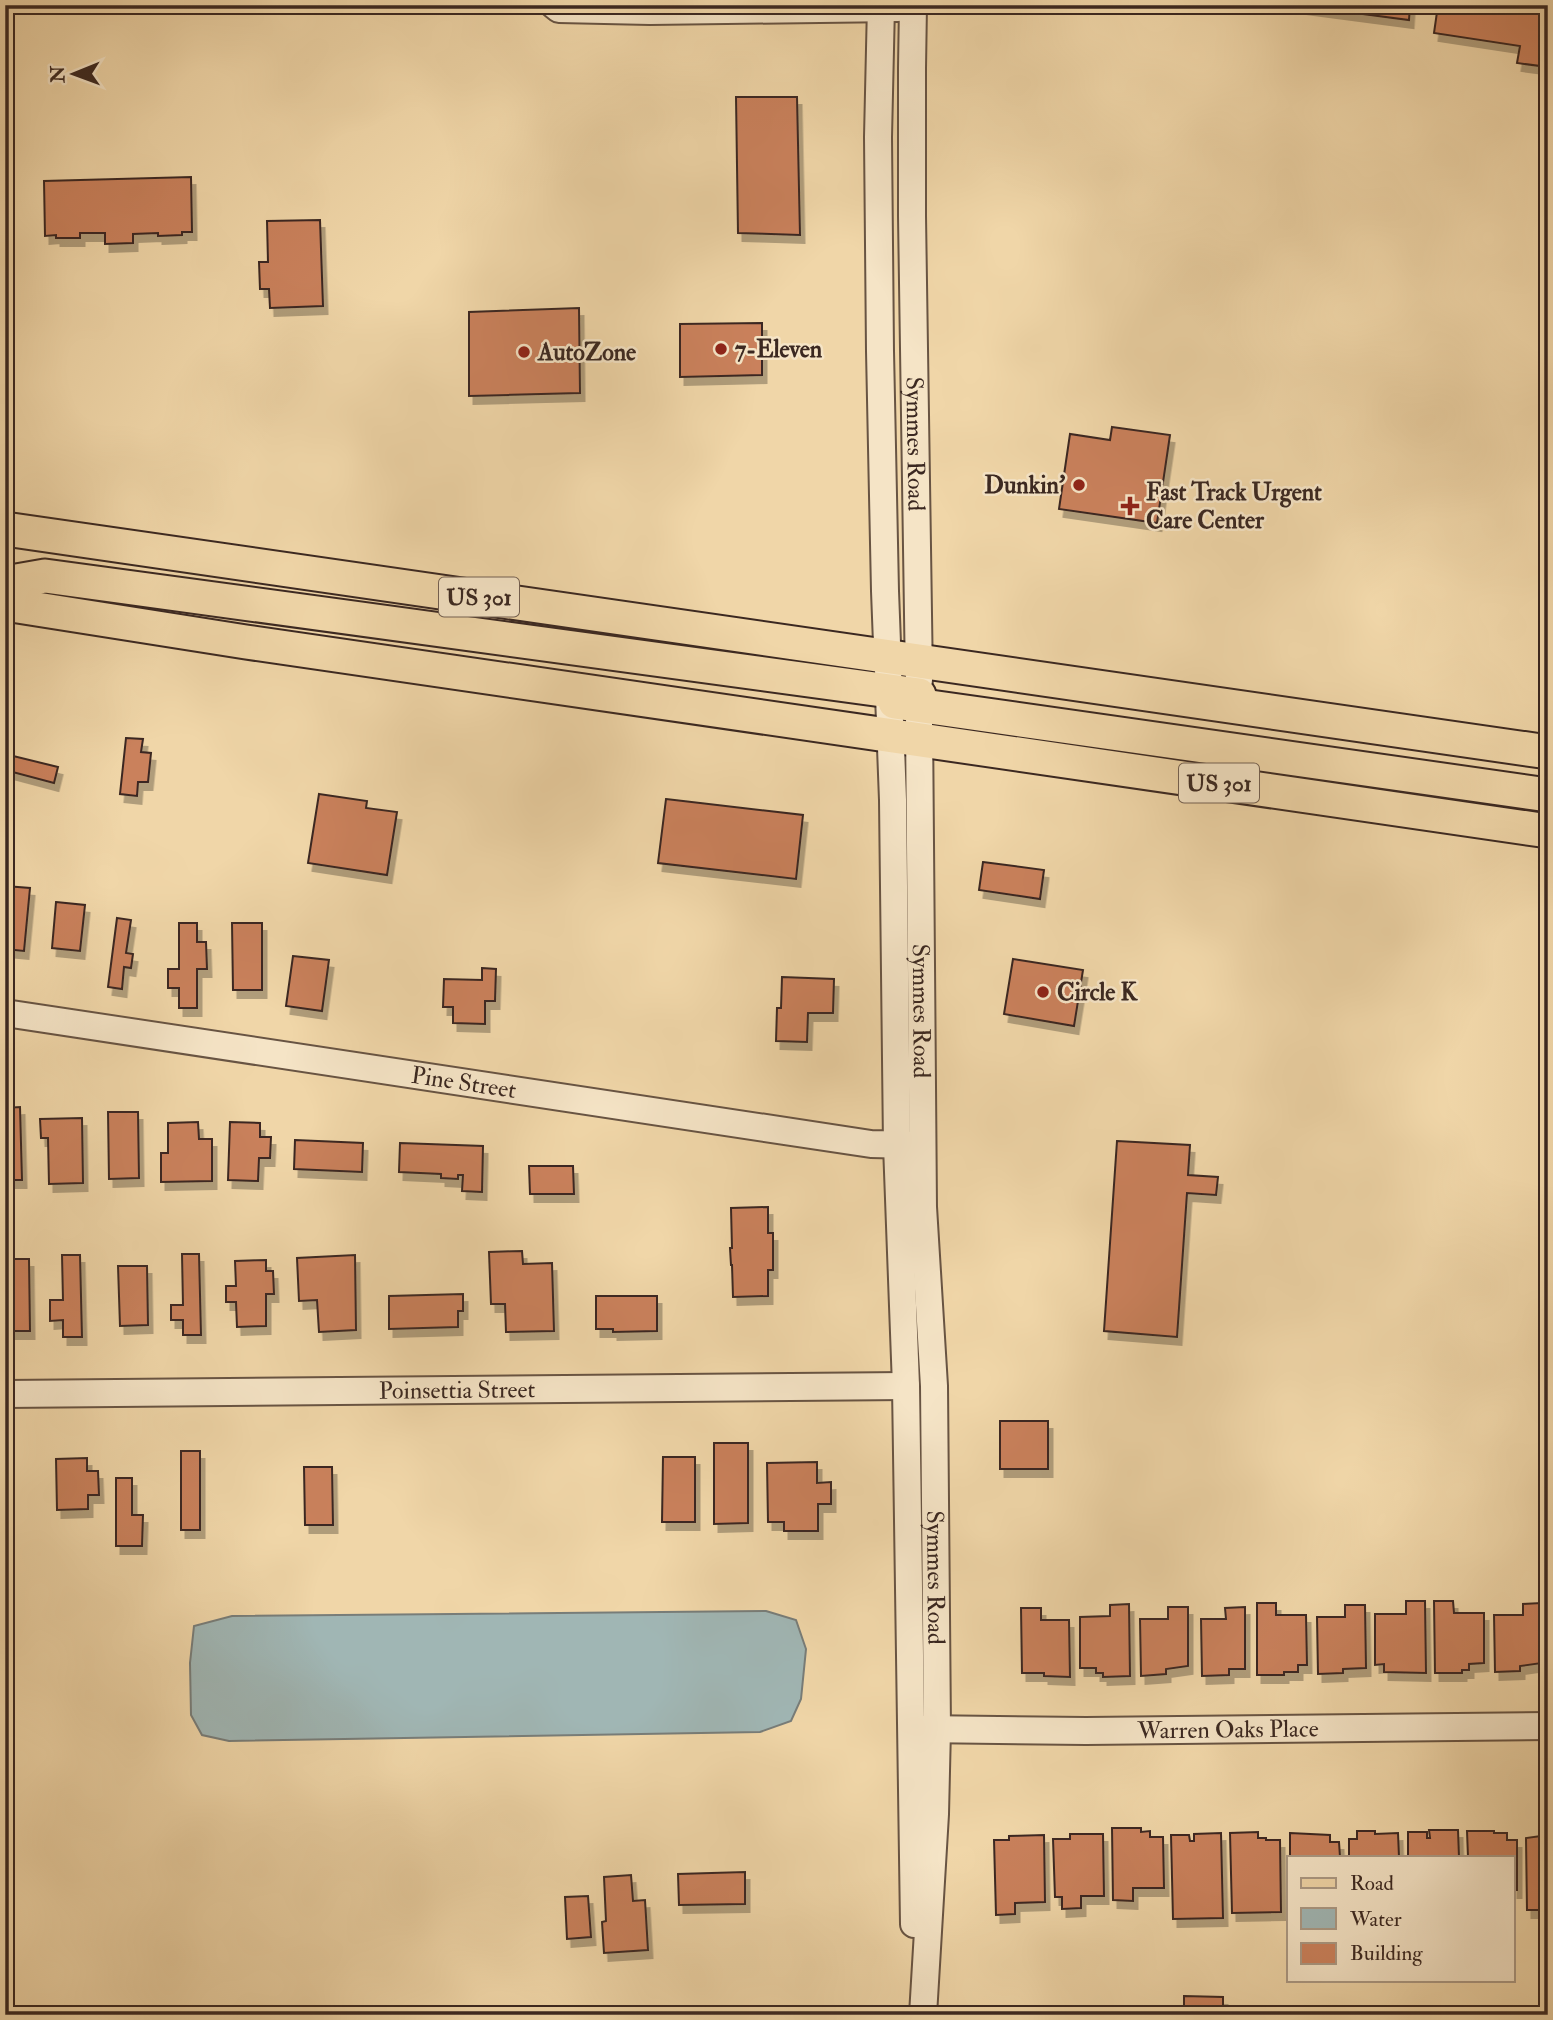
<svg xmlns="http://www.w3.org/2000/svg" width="1553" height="2020" font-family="'IM FELL Double Pica',serif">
<defs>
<filter id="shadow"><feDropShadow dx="4.5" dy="8" stdDeviation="0" flood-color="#0004"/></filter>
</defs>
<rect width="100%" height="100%" fill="#f0d6a8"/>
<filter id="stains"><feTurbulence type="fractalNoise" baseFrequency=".00286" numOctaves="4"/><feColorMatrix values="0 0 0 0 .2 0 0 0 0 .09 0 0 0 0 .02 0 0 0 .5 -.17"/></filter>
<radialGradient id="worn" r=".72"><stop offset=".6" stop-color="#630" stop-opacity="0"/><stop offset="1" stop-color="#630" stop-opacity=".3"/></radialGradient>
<!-- water -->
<polygon fill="#a0b6b4" stroke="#787d79" stroke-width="2" points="766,1611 796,1620 806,1649 801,1699 791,1721 760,1732 229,1741 202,1735 191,1715 190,1663 194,1626 232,1616"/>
<!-- building -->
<g fill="#ca815c" stroke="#3b2821" stroke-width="2" filter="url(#shadow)">
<polygon points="1294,5 1410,5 1409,20"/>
<polygon points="1438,5 1548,5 1548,67 1517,63 1520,46 1434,33"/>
<polygon points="736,97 797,97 800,235 738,233"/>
<polygon points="191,177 192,232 182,232 182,235 158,236 158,233 133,234 133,243 105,244 105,233 80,233 80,238 56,238 56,235 45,236 44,181"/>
<polygon points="320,220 323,306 270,308 269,289 260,289 259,262 268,262 267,221"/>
<polygon points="579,308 580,393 469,396 469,312"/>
<polygon points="762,323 762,375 680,377 680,324"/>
<polygon points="1112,427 1170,435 1157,523 1059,509 1070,434 1110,440"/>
<polygon points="126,738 143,739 141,752 151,753 148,782 138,782 137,796 120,794"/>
<polygon points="5,754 58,767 54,783 5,770"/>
<polygon points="319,794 367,801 366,808 397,812 387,875 308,863"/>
<polygon points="666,799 803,815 796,879 658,863"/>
<polygon points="983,862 1044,870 1040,899 979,890"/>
<polygon points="5,886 30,888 24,951 5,949"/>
<polygon points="56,902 85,905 80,951 52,948"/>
<polygon points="117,918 131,920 126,953 133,954 131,968 124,967 122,989 108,987"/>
<polygon points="179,923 197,923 197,942 206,942 207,969 197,969 197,1008 179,1008 179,988 168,988 168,969 179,969"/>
<polygon points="232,923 262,923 262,990 233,990"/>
<polygon points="293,956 329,960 322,1011 286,1006"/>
<polygon points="1013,959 1083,970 1074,1026 1004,1014"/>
<polygon points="482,968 496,969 495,1001 485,1001 485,1024 453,1023 453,1007 443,1007 444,979 482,980"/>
<polygon points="782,977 834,979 833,1013 808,1013 807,1042 776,1041 777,1008 781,1008"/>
<polygon points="20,1107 22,1180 5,1180 5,1108"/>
<polygon points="108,1112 138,1112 139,1178 109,1179"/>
<polygon points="82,1118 83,1183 49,1184 48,1138 41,1138 40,1119"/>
<polygon points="198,1122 199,1139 212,1139 212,1181 161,1182 161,1153 168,1153 168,1123"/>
<polygon points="230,1122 260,1123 260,1137 271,1137 270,1158 259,1158 258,1181 228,1180"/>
<polygon points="295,1140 363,1143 362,1172 294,1169"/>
<polygon points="1117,1141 1190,1145 1188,1175 1218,1177 1216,1195 1187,1193 1177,1337 1104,1331"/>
<polygon points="400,1143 483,1146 482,1192 462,1191 463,1175 458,1175 458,1179 441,1178 441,1174 399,1172"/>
<polygon points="529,1166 573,1166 574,1194 530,1194"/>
<polygon points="768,1207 768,1233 773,1233 773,1270 768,1270 768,1296 733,1297 732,1265 731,1265 730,1248 732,1248 731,1208"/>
<polygon points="522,1251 523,1264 552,1263 554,1331 506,1332 505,1304 491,1304 489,1252"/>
<polygon points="182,1254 199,1254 201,1335 183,1335 183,1320 171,1320 171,1305 183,1305"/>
<polygon points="62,1255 80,1255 82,1337 63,1337 63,1320 50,1321 50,1300 63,1300"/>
<polygon points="355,1255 356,1330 319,1332 317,1300 299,1301 297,1258"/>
<polygon points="5,1259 29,1259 30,1331 5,1331"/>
<polygon points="266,1260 266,1271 273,1271 274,1294 266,1294 266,1326 237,1327 236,1302 226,1302 226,1286 236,1286 235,1261"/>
<polygon points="118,1266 147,1266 148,1325 120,1326"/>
<polygon points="463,1294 463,1311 458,1311 458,1327 389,1329 389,1296"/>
<polygon points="596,1296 657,1296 657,1331 613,1332 613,1329 596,1329"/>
<rect x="1000" y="1421" width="48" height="48"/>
<polygon points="714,1443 748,1443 748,1523 714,1524"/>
<rect x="181" y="1451" width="19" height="79"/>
<polygon points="663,1457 695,1457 695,1522 662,1522"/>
<polygon points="87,1458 87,1471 98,1471 99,1495 88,1495 88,1509 57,1510 56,1459"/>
<polygon points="817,1462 817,1483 831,1482 831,1504 818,1504 818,1531 784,1531 784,1522 768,1522 767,1463"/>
<polygon points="304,1467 332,1467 333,1525 305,1525"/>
<polygon points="116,1478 132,1478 132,1515 143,1515 142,1546 116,1546"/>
<polygon points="1406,1601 1425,1601 1426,1673 1384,1672 1384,1664 1375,1665 1375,1614 1406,1614"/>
<polygon points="1434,1601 1453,1601 1454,1613 1484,1613 1484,1663 1469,1664 1469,1670 1462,1670 1462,1673 1435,1673"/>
<polygon points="1257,1603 1276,1603 1276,1615 1306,1615 1307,1665 1298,1665 1298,1672 1284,1672 1284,1675 1257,1675"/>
<polygon points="1541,1603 1542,1663 1520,1666 1520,1671 1495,1672 1494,1615 1523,1615 1523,1604"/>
<polygon points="1129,1604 1130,1676 1103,1677 1103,1673 1096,1673 1096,1668 1080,1668 1080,1617 1110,1616 1110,1605"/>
<polygon points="1345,1605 1365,1605 1366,1668 1343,1669 1343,1673 1318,1674 1317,1617 1345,1617"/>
<polygon points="1168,1607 1188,1607 1188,1666 1166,1669 1166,1674 1141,1676 1140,1619 1168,1619"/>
<polygon points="1245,1607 1245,1669 1229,1669 1229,1675 1202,1676 1201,1619 1226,1619 1225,1608"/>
<polygon points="1021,1608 1041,1608 1041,1620 1069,1620 1070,1677 1044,1676 1044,1673 1022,1673"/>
<polygon points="1112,1828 1141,1828 1141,1832 1150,1831 1150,1837 1163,1837 1164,1888 1133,1888 1133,1901 1113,1900"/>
<polygon points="1429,1830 1458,1830 1459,1857 1408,1857 1408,1832 1427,1832 1427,1838 1430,1838"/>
<polygon points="1357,1831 1375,1831 1375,1834 1398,1833 1399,1857 1349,1857 1349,1839 1357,1839"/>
<polygon points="1467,1831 1494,1831 1494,1833 1507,1833 1507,1840 1517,1840 1517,1890 1513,1890 1513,1857 1468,1857"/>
<polygon points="1258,1832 1258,1838 1266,1838 1266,1840 1280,1840 1281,1912 1232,1913 1230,1833"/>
<polygon points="1221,1833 1223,1918 1173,1919 1171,1835 1189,1835 1190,1841 1194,1841 1194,1834"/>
<polygon points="1290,1833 1330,1835 1330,1842 1339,1842 1340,1857 1290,1857"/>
<polygon points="1070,1834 1103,1834 1104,1896 1081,1896 1081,1908 1062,1909 1062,1897 1055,1897 1053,1839 1070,1839"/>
<polygon points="1044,1835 1045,1902 1015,1903 1015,1914 996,1915 994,1840 1009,1840 1009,1836"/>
<polygon points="1541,1836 1548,1836 1548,1910 1527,1910 1526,1838"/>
<polygon points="745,1872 745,1904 679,1905 678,1874"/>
<polygon points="631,1875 633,1901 645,1900 648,1950 604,1953 602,1922 606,1921 604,1877"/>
<polygon points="588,1896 591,1937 567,1939 565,1897"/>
<polygon points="1184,1996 1223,1997 1223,2015 1184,2015"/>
<rect x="1523" y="2009" width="24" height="6"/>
</g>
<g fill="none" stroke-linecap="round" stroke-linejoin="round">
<defs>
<g id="minor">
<polyline points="554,5 559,9 650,11 898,8"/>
<polyline points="881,5 878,137 880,351 885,591 893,800 897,1145 906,1386 914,1924"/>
<path id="s1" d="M913 5 912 68V216L919 680"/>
<path id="s2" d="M919 722 923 1207 934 1386 937 1729 935 1814 923 2015"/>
<path id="s3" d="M5 1013 871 1144 914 1145"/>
<path id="s4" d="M5 1394 906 1386"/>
<path id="s5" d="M920 1729 1086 1731 1548 1726"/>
</g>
<g id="major">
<polyline points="5,529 1548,752"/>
<polyline points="5,583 45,576 919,695"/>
<polyline points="5,604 246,642 1548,831"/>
<polyline points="895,702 1548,795"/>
</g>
</defs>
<!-- minor casing -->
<use href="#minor" stroke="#685443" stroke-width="30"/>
<!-- major casing -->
<use href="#major" stroke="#3b2821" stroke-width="37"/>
<!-- minor -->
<use href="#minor" stroke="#f5e4c6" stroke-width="26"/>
<!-- major -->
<use href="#major" stroke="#f0d6a8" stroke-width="33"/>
</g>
<!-- markers -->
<g fill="#8f2418" stroke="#f5e4c6" stroke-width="2.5">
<circle cx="721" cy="349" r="7"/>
<circle cx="524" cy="352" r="7"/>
<circle cx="1079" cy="485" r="7"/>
<path d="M1126.5 495.5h7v7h7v7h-7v7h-7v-7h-7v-7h7z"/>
<circle cx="1043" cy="992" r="7"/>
</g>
<g text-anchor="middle" stroke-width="5" stroke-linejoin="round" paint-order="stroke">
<!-- shield labels -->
<g fill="#f5e4c6" stroke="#736052" stroke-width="2">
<rect x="439" y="577.5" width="80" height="39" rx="5"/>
<rect x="1179" y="763.5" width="80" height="39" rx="5"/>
</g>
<g font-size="23" font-weight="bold" fill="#3b2821">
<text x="479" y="605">US 301</text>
<text x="1219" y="791">US 301</text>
</g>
<!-- poi labels -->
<g font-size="24" font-weight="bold" fill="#3b2821" stroke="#f5e4c6" text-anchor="start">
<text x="735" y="357">7-Eleven</text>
<text x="538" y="360">AutoZone</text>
<text x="1065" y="493" text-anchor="end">Dunkin'</text>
<text x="1146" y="500">Fast Track Urgent<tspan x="1146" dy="28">Care Center</tspan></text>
<text x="1057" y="1000">Circle K</text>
</g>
<!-- street labels -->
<g font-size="24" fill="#3b2821" stroke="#f5e4c6">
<text dy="8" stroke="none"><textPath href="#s1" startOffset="439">Symmes Road</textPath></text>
<text dy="8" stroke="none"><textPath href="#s2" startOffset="289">Symmes Road</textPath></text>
<text dy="8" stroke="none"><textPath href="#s3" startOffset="464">Pine Street</textPath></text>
<text dy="8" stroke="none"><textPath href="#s4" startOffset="452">Poinsettia Street</textPath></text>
<text dy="8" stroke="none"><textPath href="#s2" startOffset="856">Symmes Road</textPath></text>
<text dy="8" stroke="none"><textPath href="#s5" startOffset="308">Warren Oaks Place</textPath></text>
</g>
</g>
<!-- margin -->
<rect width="1553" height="2020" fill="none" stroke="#f0d6a8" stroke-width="28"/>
<rect x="7" y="7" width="1539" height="2006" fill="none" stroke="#3b2821" stroke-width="3.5"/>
<rect x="14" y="14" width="1525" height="1992" fill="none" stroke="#3b2821" stroke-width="2"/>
<!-- legend -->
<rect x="1287" y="1856" width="228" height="126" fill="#f5e4c6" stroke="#ab9984" stroke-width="2"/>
<rect x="1301" y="1878" width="35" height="10" fill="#f0d6a8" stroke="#ab9984" stroke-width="2"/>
<text x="1350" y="1890" font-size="21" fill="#3b2821">Road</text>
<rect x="1301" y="1908" width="35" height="21" fill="#a0b6b4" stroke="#ab9984" stroke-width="2"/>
<text x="1350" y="1926" font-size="21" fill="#3b2821">Water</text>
<rect x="1301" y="1943" width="35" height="21" fill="#ca815c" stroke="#ab9984" stroke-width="2"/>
<text x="1350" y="1960" font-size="21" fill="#3b2821">Building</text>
<!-- north arrow -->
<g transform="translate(74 74) rotate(269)" stroke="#f5e4c6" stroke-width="5" paint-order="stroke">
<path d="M0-5L12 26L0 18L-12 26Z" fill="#3b2821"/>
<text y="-10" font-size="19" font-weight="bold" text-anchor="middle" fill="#3b2821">N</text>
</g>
<rect width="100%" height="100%" filter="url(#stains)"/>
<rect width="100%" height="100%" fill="url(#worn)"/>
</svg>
